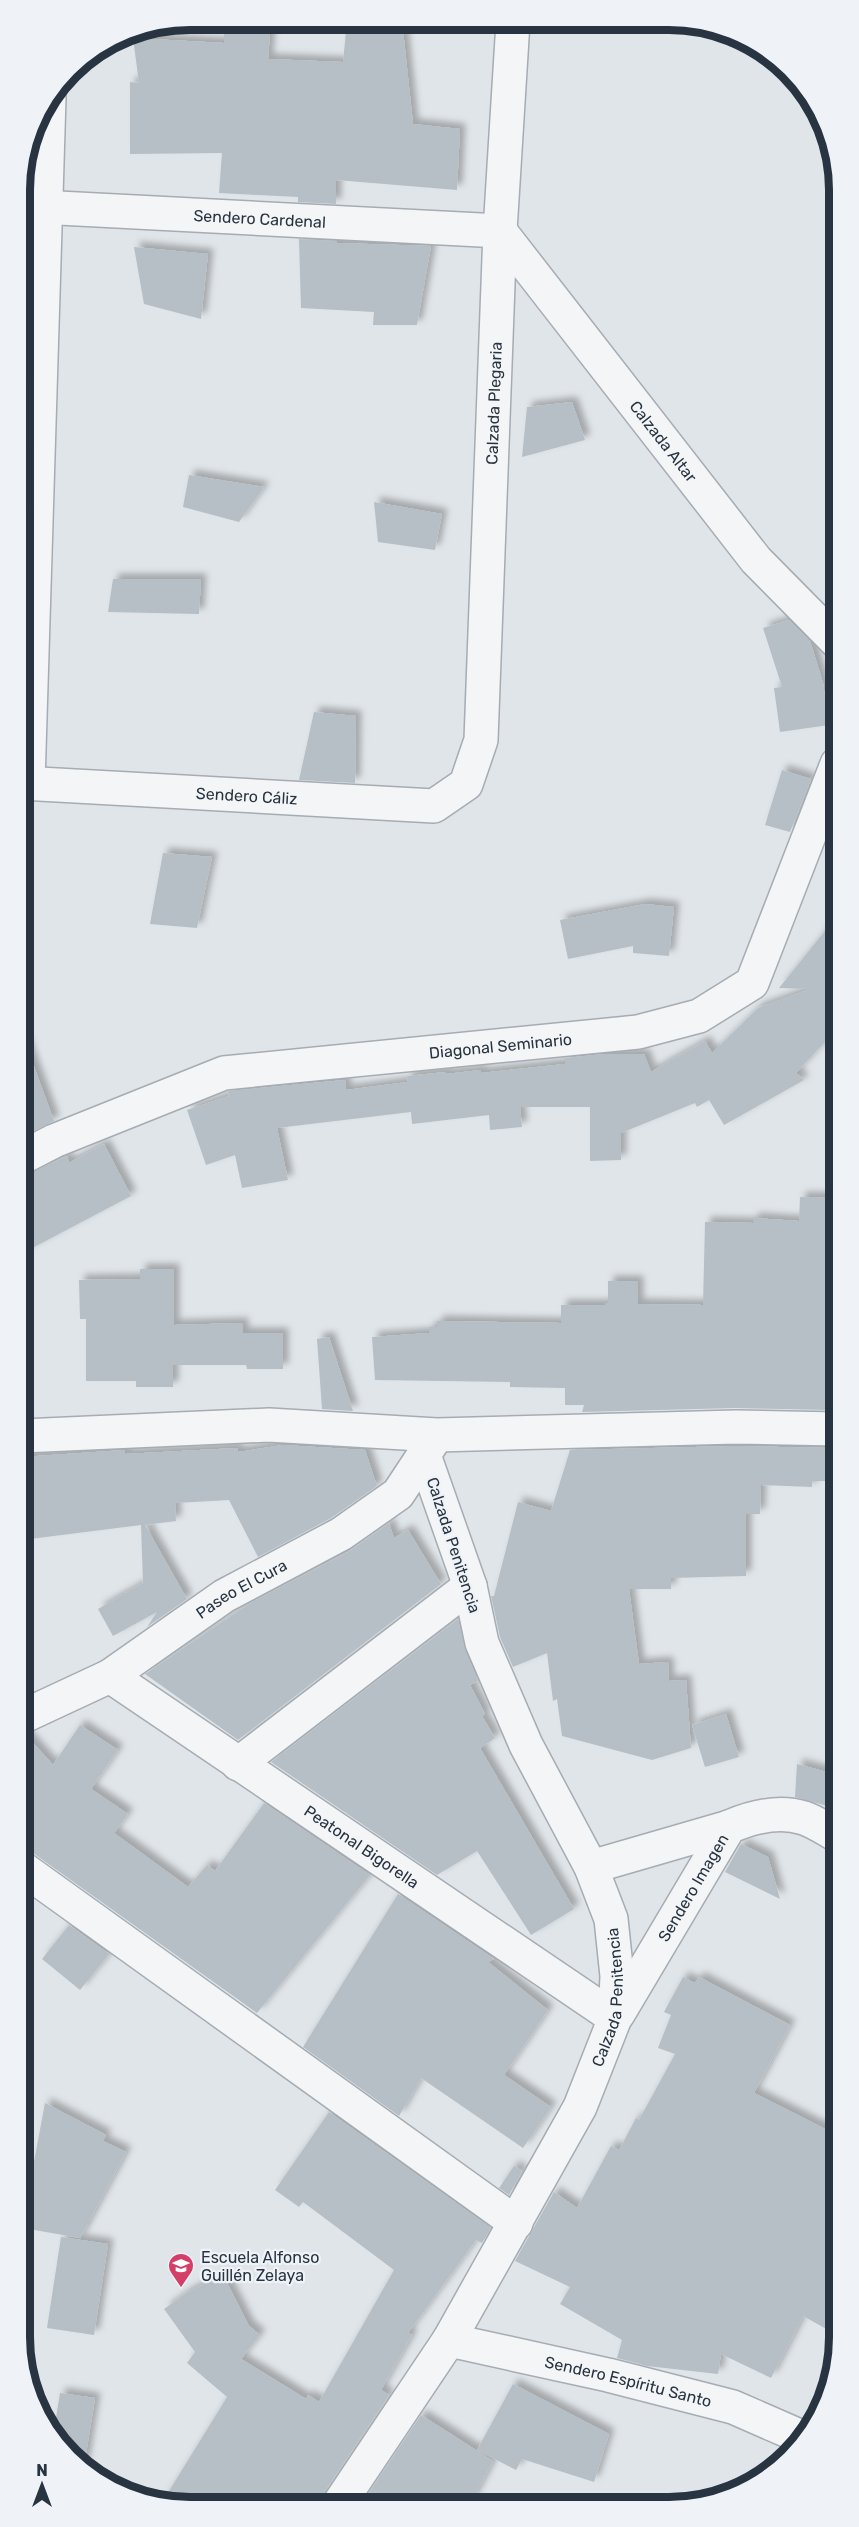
<svg xmlns="http://www.w3.org/2000/svg" width="859" height="2527" font-family="Rubik,sans-serif">
<defs>
<filter id="shadow"><feDropShadow dx="5.5" dy="-5.5" stdDeviation="3" flood-color="#0004"/></filter>
</defs>
<rect width="100%" height="100%" fill="#e0e5e9"/>
<!-- building -->
<g fill="#b7bfc6" filter="url(#shadow)">
<polygon points="224,20 271,20 268,59 343,62 347,21 402,21 413,124 460,129 457,190 336,180 336,204 298,202 298,197 219,193 222,153 130,154 130,82 139,83 133,38 224,43"/>
<polygon points="299,239 337,241 337,243 431,246 417,325 373,325 374,312 301,308"/>
<polygon points="134,247 208,254 201,319 144,304"/>
<polygon points="572,402 585,440 522,457 527,407"/>
<polygon points="189,475 264,487 239,522 183,507"/>
<polygon points="374,502 442,514 435,550 378,542"/>
<polygon points="113,579 201,579 199,614 108,612"/>
<polygon points="789,620 810,641 823,683 829,725 780,732 774,688 782,687 763,628"/>
<polygon points="314,712 356,716 355,783 299,780"/>
<polygon points="782,770 811,779 790,832 765,825"/>
<polygon points="163,853 212,857 197,928 150,924"/>
<polygon points="645,904 674,907 669,956 633,953 633,946 568,959 560,920"/>
<polygon points="837,916 837,1029 796,1073 804,1080 724,1125 709,1100 697,1107 695,1103 621,1133 621,1160 590,1161 590,1107 520,1107 522,1127 490,1130 489,1115 412,1124 411,1112 277,1128 288,1180 242,1188 235,1155 206,1165 187,1110 229,1096 228,1091 345,1080 346,1090 408,1082 407,1076 446,1072 446,1074 481,1070 481,1073 565,1064 565,1058 604,1054 644,1054 651,1072 705,1041 712,1053 758,1008 810,989 779,988"/>
<polygon points="25,1042 54,1121 21,1137 21,1043"/>
<polygon points="104,1144 131,1196 21,1254 21,1177 67,1156 69,1163"/>
<polygon points="800,1197 838,1198 838,1388 829,1387 828,1410 735,1408 582,1412 584,1405 565,1405 565,1388 510,1387 510,1382 375,1380 372,1337 429,1333 429,1327 437,1327 437,1321 561,1323 561,1305 605,1305 605,1303 608,1303 608,1281 638,1281 638,1304 703,1305 705,1222 753,1223 753,1218 799,1221"/>
<polygon points="140,1269 174,1269 174,1325 243,1323 243,1333 283,1333 283,1369 247,1369 246,1365 173,1365 173,1387 136,1387 136,1381 86,1381 86,1319 80,1319 79,1280 140,1279"/>
<polygon points="329,1337 353,1411 322,1409 317,1339"/>
<polygon points="283,1445 365,1450 377,1486 331,1518 258,1557 229,1500 175,1503 176,1521 145,1525 187,1599 147,1627 157,1612 113,1636 98,1609 143,1583 141,1525 22,1540 22,1457 125,1450 125,1454 237,1448 238,1452"/>
<polygon points="736,1446 826,1448 825,1481 812,1481 812,1487 761,1485 760,1514 746,1514 746,1576 671,1578 671,1589 629,1589 639,1664 668,1662 669,1681 686,1680 691,1748 652,1760 562,1736 557,1699 553,1701 547,1653 513,1667 500,1637 491,1596 494,1596 518,1502 551,1511 570,1450"/>
<polygon points="389,1523 394,1538 408,1530 441,1584 238,1740 145,1674 252,1602 350,1551"/>
<polygon points="458,1619 465,1650 478,1681 470,1685 485,1714 482,1716 495,1738 480,1748 574,1909 531,1935 477,1851 437,1875 271,1762"/>
<polygon points="726,1714 739,1757 705,1767 692,1725"/>
<polygon points="80,1725 118,1750 91,1789 128,1814 114,1833 188,1887 207,1865 215,1871 264,1803 370,1875 257,2013 33,1853 22,1850 22,1735 26,1735 53,1765"/>
<polygon points="797,1764 838,1775 838,1809 795,1797"/>
<polygon points="741,1844 768,1857 780,1899 725,1872"/>
<polygon points="398,1894 494,1959 488,1962 548,2010 504,2075 551,2107 523,2148 421,2078 399,2116 303,2047"/>
<polygon points="69,1925 109,1954 80,1990 42,1959"/>
<polygon points="683,1977 695,1983 699,1977 790,2025 754,2093 839,2136 839,2336 803,2316 771,2378 721,2354 718,2374 647,2366 617,2358 622,2340 560,2304 570,2287 515,2261 554,2192 577,2208 611,2146 619,2150 636,2118 639,2120 675,2054 658,2048 671,2015 664,2012"/>
<polygon points="45,2103 106,2135 103,2141 126,2152 80,2238 23,2228 26,2194 28,2194"/>
<polygon points="329,2112 491,2228 482,2243 476,2240 408,2333 412,2335 381,2390 389,2395 323,2494 321,2504 161,2504 227,2397 187,2363 195,2352 164,2309 188,2292 223,2275 249,2326 260,2335 241,2359 306,2399 308,2395 319,2402 394,2270 303,2202 299,2207 275,2190"/>
<polygon points="514,2166 522,2171 509,2195 499,2188"/>
<polygon points="61,2237 108,2244 94,2335 47,2328"/>
<polygon points="513,2384 609,2434 594,2482 522,2459 516,2470 477,2450"/>
<polygon points="60,2393 95,2398 84,2466 70,2458 54,2430"/>
<polygon points="421,2415 493,2461 470,2504 361,2504"/>
</g>
<g fill="none" stroke-linecap="round" stroke-linejoin="round">
<defs>
<g id="minor">
<path id="s1" d="M20 206 500 231 756 560 837 642"/>
<path id="s2" d="M21 783 434 806 466 784 481 740 500 231 513 22"/>
<polyline points="28,783 49,98"/>
<path id="s3" d="M21 1158 54 1141 224 1073 638 1032 699 1016 752 983 837 764"/>
<polyline points="22,1436 269,1425 437,1435 736,1427 838,1429"/>
<path id="s4" d="M110 1676 615 2018"/>
<path id="s5" d="M22 1717 110 1676 224 1596 341 1534 398 1494 433 1441"/>
<polyline points="238,1764 470,1586"/>
<polyline points="591,1867 729,1827"/>
<polyline points="22,1868 516,2223"/>
<path id="s6" d="M618 2014 729 1827C752 1817 779 1810 804 1818 816 1822 827 1830 838 1836"/>
<path id="s7" d="M449 2340 608 2375 733 2407 804 2438"/>
<path id="s8" d="M339 2504 449 2340 580 2107 615 2018 617 1976 611 1919 591 1867 526 1745 482 1643 470 1586 424 1455"/>
</g>
</defs>
<!-- minor casing -->
<use href="#minor" stroke="#a5acb3" stroke-width="36"/>
<!-- minor -->
<use href="#minor" stroke="#f3f5f7" stroke-width="33"/>
</g>
<!-- icons -->
<defs>
<symbol id="school-pin" viewBox="-11 -11 22 30"><path d="M0 17L-7.5 6A9.5 9.5 0 1 1 7.5 6Z" fill="#d43f68" stroke="#eff3f7"/><path d="M0-5L7-2L0 1L-7-2ZM-4 1L0 2.5L4 1V4Q0 6-4 4Z" fill="#fff"/></symbol>
</defs>
<g fill-rule="evenodd">
<use href="#school-pin" x="166" y="2251" width="30" height="40"/>
</g>
<g text-anchor="middle" stroke-width="4.5" stroke-linejoin="round" paint-order="stroke">
<!-- street labels -->
<g font-size="16" fill="#283441" stroke="#eff3f7">
<text dy="6" stroke="none"><textPath href="#s1" startOffset="240">Sendero Cardenal</textPath></text>
<text dy="6" stroke="none"><textPath href="#s2" startOffset="836">Calzada Plegaria</textPath></text>
<text dy="6" stroke="none"><textPath href="#s1" startOffset="747">Calzada Altar</textPath></text>
<text dy="6" stroke="none"><textPath href="#s2" startOffset="226">Sendero Cáliz</textPath></text>
<text dy="6" stroke="none"><textPath href="#s3" startOffset="498">Diagonal Seminario</textPath></text>
<text transform="translate(454 1545) rotate(72)" y="6">Calzada Penitencia</text>
<text dy="6" stroke="none"><textPath href="#s5" startOffset="255">Paseo El Cura</textPath></text>
<text dy="6" stroke="none"><textPath href="#s4" startOffset="304">Peatonal Bigorella</textPath></text>
<text dy="6" stroke="none"><textPath href="#s6" startOffset="147">Sendero Imagen</textPath></text>
<text dy="6" stroke="none"><textPath href="#s8" startOffset="580">Calzada Penitencia</textPath></text>
<text dy="6" stroke="none"><textPath href="#s7" startOffset="184">Sendero Espíritu Santo</textPath></text>
</g>
<!-- poi labels -->
<g font-size="16" fill="#283441" stroke="#eff3f7" text-anchor="start">
<text x="201" y="2263">Escuela Alfonso<tspan x="201" dy="18">Guillén Zelaya</tspan></text>
</g>
</g>
<!-- crop -->
<path d="M0 0H859V2527H0ZM190 30H669A160 160 0 0 1 829 190V2337A160 160 0 0 1 669 2497H190A160 160 0 0 1 30 2337V190A160 160 0 0 1 190 30Z" fill="#eff3f7" fill-rule="evenodd"/>
<path fill="none" stroke="#283441" stroke-width="8" d="M190 30H669A160 160 0 0 1 829 190V2337A160 160 0 0 1 669 2497H190A160 160 0 0 1 30 2337V190A160 160 0 0 1 190 30Z"/>
<!-- north arrow -->
<g transform="translate(42 2485)" stroke="#eff3f7" stroke-width="4.5" paint-order="stroke">
<path d="M0-4.5L10 22L0 15L-10 22Z" fill="#283441"/>
<text y="-9" font-size="16" font-weight="bold" text-anchor="middle" fill="#283441">N</text>
</g>
</svg>
